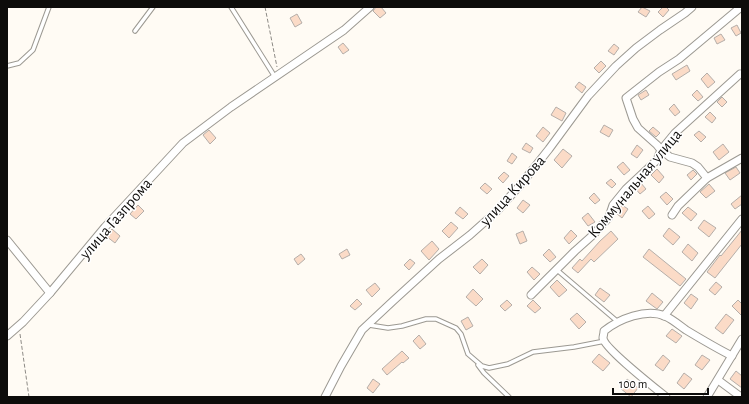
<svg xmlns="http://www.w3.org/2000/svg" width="749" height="404" font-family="'Alegreya Sans',sans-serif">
<rect width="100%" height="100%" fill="#fffbf4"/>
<!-- building -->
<g fill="#fbdbc7" stroke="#b5aea9">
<polygon points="376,7 381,7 386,13 380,18 373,11"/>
<polygon points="642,7 650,11 646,17 638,12"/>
<polygon points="663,7 666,7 669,10 663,17 658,12"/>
<polygon points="297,14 302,23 295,27 290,18"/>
<polygon points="737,25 741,33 736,36 731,28"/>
<polygon points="721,34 725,40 717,44 714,38"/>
<polygon points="343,43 349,50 343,54 338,47"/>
<polygon points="614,44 619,48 614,55 608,51"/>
<polygon points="601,61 606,66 599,73 594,68"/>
<polygon points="687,65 690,71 676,80 672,74"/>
<polygon points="707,73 715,82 708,88 701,79"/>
<polygon points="579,82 586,87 582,93 575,87"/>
<polygon points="646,90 649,95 641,100 638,95"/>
<polygon points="697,90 703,97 698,101 692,95"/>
<polygon points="722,97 727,102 722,107 717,102"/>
<polygon points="674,104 680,112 675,116 669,109"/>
<polygon points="556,107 566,113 562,121 551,115"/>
<polygon points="710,112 716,118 712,123 705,117"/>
<polygon points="604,125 613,130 609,137 600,132"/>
<polygon points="543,127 550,133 543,142 536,136"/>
<polygon points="653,127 660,133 656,137 649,131"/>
<polygon points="209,130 216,138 210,144 203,135"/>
<polygon points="699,131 706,137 701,142 694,135"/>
<polygon points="526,143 533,148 530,153 522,149"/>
<polygon points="723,144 729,152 719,160 713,152"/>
<polygon points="637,145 643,150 637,158 631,154"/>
<polygon points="563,149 572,156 562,168 554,160"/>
<polygon points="512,153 517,157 512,164 507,161"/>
<polygon points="623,162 630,170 624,175 617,167"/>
<polygon points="736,167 740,173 730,180 725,173"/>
<polygon points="657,169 664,177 659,183 651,175"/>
<polygon points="693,170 697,174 691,180 687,175"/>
<polygon points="504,172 509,176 503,183 498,178"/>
<polygon points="611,179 616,184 612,188 606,183"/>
<polygon points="640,182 646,189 640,194 635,188"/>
<polygon points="485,183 492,189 487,194 480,188"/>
<polygon points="709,184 715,191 706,198 700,192"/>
<polygon points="666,192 673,199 667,205 660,197"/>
<polygon points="594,193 600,200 595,204 589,198"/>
<polygon points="742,195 742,204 735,209 731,204"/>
<polygon points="523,200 530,205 523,213 517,208"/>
<polygon points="138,205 144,211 136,219 130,214"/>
<polygon points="622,205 628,209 622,218 616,213"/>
<polygon points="648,206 655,214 649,219 642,211"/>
<polygon points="460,207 468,214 463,219 455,213"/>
<polygon points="688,207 697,214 691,221 682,213"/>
<polygon points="588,213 595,222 588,226 582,218"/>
<polygon points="704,220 716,228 709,237 698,228"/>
<polygon points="451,222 458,228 449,238 442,231"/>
<polygon points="669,228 680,237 673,245 663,236"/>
<polygon points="112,229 120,236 115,243 106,236"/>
<polygon points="571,230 577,236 569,244 564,238"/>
<polygon points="742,230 742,244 715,278 707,272 720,255 721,256"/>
<polygon points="523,231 527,241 520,244 516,234"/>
<polygon points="611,231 618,239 594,262 591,259 578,273 572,268 580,259 582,261 600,241"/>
<polygon points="432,241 439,249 429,260 421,251"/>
<polygon points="688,244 698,253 692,261 682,252"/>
<polygon points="347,249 350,255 342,259 339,254"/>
<polygon points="549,249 556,257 550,262 543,255"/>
<polygon points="649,249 686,279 680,286 643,257"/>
<polygon points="301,254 305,259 298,265 294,259"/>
<polygon points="410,259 415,263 409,270 404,265"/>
<polygon points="482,259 488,265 480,274 473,267"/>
<polygon points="532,267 540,274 534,280 527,272"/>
<polygon points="557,280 567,290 559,297 550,287"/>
<polygon points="716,282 722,287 715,295 709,290"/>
<polygon points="375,283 380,289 372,297 366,290"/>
<polygon points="600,288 610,295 604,302 595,295"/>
<polygon points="473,289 483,299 476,306 466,297"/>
<polygon points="652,293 663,302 657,309 646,301"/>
<polygon points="691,294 698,299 691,309 684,303"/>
<polygon points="357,299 362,304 355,310 350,306"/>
<polygon points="507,300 512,305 505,311 500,306"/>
<polygon points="533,300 541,308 535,313 527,306"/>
<polygon points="738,300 742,304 742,316 732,306"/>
<polygon points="577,313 586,322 579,329 570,319"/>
<polygon points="726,314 734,320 723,334 715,328"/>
<polygon points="468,317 473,326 466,330 461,321"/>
<polygon points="672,329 682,336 676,343 666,336"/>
<polygon points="419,335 426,344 420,349 413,341"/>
<polygon points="402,351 409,358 403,363 402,362 387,375 382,369"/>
<polygon points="599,354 610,363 603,371 592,362"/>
<polygon points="663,355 670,361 663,371 655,365"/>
<polygon points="702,355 710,360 702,370 695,365"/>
<polygon points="736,371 742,376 742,388 730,379"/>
<polygon points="684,373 692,379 684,389 677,383"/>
<polygon points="373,379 380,384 373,393 367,388"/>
<polygon points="627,379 638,388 631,397 620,388"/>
</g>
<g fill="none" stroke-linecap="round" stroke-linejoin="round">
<defs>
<g id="lane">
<polyline points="231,7 275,77"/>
<polyline points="135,31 153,7"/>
<polyline points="7,66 19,63 33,50 49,7"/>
<polyline points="557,270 618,322"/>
<polyline points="369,325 388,328 402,326 426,319 436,319 456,328 461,334 468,354 482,366 489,368 508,364 533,352 574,347 605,341"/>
<polyline points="478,365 484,373 509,397"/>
</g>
<g id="street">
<polyline points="707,178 698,167 692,163 670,157 661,150 657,145 638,128 633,119 626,98 659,72 679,59 741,7"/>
<polyline points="672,215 678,206 707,178 742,158"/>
<polyline points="7,240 50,293"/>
<polyline points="531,295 575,251 594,234 609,217 613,205 626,189 657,160 661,150 675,133 740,74"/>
<polyline points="664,316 742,219"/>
<polyline points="7,336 23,322 50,293 105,227 183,143 231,107 344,30 370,7"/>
<polyline points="718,380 741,397"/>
<polyline points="325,397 341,366 362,330 393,301 439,259 470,235 497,211 522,183 549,149 588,96 616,66 636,48 660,30 685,13 692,7"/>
<path d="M666 397C655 388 604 348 603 338 603 336 604 334 604 331 619 319 646 308 665 316 672 319 679 325 686 330 701 339 716 348 732 356"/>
<polyline points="707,397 742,339"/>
</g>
</defs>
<!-- lane casing -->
<use href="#lane" stroke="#9c9992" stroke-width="5.5"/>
<!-- street casing -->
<use href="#street" stroke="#9c9992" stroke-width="9"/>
<!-- path -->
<g stroke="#8e8b86" stroke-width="1" stroke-dasharray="4 2" stroke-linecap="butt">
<polyline points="265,7 277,67"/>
<polyline points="20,334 29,397"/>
</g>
<!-- lane -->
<use href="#lane" stroke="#fff" stroke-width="3.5"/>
<!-- street -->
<use href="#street" stroke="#fff" stroke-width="7"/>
</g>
<g text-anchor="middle" stroke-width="3" stroke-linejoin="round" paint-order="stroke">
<!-- street labels -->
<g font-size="16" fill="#0d0c0a" stroke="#fff">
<text transform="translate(634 183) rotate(-50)" y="6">Коммунальная улица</text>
<text transform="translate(512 190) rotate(-48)" y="6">улица Кирова</text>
<text transform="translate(115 218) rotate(-49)" y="6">улица Газпрома</text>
</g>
</g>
<!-- border -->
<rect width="749" height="404" fill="none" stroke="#0d0c0a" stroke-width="16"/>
<!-- scale -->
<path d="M613 388v6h95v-6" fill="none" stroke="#0d0c0a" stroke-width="2"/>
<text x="619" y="388" font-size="12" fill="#0d0c0a" stroke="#ffffff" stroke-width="3" paint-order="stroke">100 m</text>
</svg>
